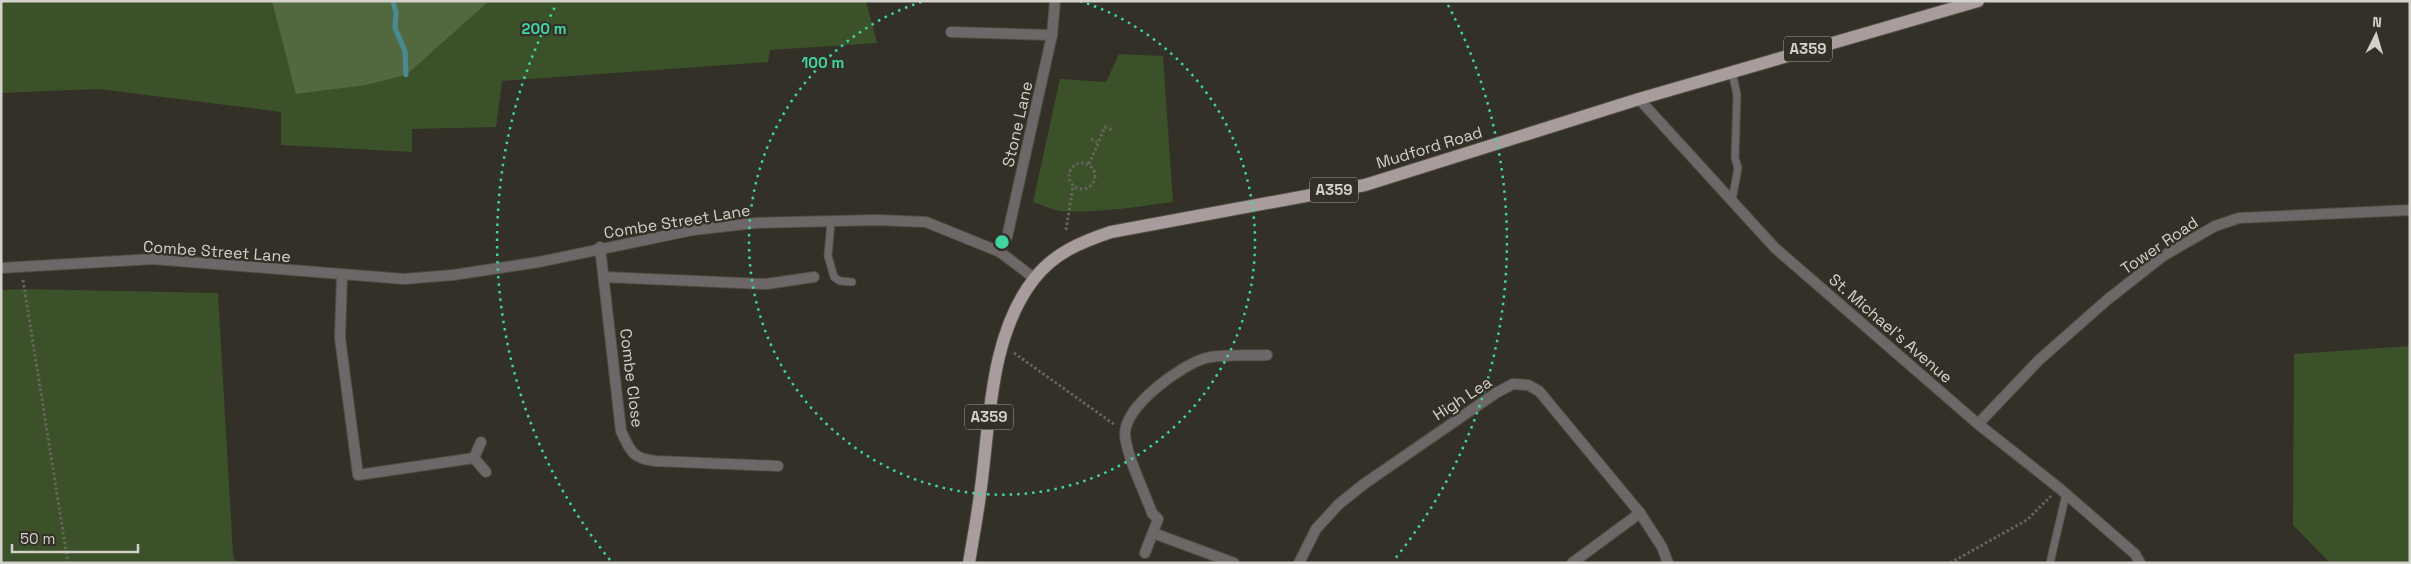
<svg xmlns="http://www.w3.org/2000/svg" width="2411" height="564" font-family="'Space Grotesk',sans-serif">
<rect width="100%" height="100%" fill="#333027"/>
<!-- green -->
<g fill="#3b5129">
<polygon points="1,1 866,1 877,43 770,50 768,62 502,81 496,127 412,129 412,152 281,145 281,112 98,89 1,93"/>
<path d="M1119 54 1163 56 1173 202C1143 206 1085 215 1055 210 1048 208 1040 204 1033 202L1060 79 1106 82Z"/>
<polygon points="24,289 218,293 233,555 236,563 1,563 1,290"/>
<polygon points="2410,346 2410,563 2330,563 2293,525 2294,354"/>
</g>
<!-- forest -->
<polygon fill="#526940" points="272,1 489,1 406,75 366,85 296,94"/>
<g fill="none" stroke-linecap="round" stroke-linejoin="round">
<!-- stream -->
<polyline stroke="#498a93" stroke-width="5" points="393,1 396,13 395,28 405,51 406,75"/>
<defs>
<g id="service">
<polyline points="1732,200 1738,168 1735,158 1737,95 1732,72"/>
<polyline points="831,222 828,256 834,277 840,281 852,282"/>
<polyline points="2050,563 2066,494"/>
</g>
<g id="minor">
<polyline points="951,32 1052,35"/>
<path d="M600 247 621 431C631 452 632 458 655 461L778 466"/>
<polyline points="1000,252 1007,237 1052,35 1055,1"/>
<polyline points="342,275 340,338 358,475 474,458"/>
<polyline points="604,277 766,284 814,277"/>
<polyline points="1978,424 2039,360 2107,300 2163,256 2215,226 2239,218 2410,210"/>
<polyline points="481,442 474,458 486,472"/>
<polyline points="1153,533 1234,563"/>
<path d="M1145 553 1158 519 1152 513C1145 493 1125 453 1125 433 1126 405 1181 365 1206 358 1223 354 1250 356 1267 355"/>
<polyline points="1299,563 1316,529 1339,504 1364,484 1496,393 1513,384 1528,385 1539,391 1640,513 1662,547 1668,563"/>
<polyline points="1572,563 1640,513"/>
</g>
<g id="tertiary">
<polyline points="1639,99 1775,248 1978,424 2059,488 2135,554 2140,563"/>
<polyline points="1,268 153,259 404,279 453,275 539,262 693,230 755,223 877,220 926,222 1000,252 1034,278"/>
</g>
<path id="primary" d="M969 563C973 538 978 513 981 487 990 420 990 335 1034 279 1054 253 1081 242 1111 232L1365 185 1639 99 1978 1"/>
</defs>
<!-- service casing -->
<use href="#service" stroke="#504d45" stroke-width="9"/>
<!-- minor casing -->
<use href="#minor" stroke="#504d45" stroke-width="12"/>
<!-- tertiary casing -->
<use href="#tertiary" stroke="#504d45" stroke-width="12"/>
<!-- primary casing -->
<use href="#primary" stroke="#504d45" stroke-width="14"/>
<!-- path -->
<g stroke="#67645c" stroke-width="3" stroke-dasharray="2.5 2.5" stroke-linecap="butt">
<polyline points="1091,139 1097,142"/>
<circle cx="1082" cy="176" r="13"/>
<polyline points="1089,164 1105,127 1112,130"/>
<polyline points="1066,230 1073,185"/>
<polyline points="23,280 68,563"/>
<polyline points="1014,353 1115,425"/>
<polyline points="1950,563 2027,520 2051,496"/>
</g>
<!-- service -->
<use href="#service" stroke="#6d6767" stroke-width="7"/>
<!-- minor -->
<use href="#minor" stroke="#6d6767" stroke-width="10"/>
<!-- tertiary -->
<use href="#tertiary" stroke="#6d6767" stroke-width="10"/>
<!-- primary -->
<use href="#primary" stroke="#a89c9c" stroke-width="12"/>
</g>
<!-- distance rings -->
<g fill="none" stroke="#3fd4a2" stroke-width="2.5" stroke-dasharray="2.5 5">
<path d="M1080 1A253 253 0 1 1 924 1"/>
<path d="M610 560A505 505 0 0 1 556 5M1448 5A505 505 0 0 1 1394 560"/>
</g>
<g text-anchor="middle" stroke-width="4.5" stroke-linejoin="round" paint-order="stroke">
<!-- shield labels -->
<g fill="#333027" stroke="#a3a19a" stroke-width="1">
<rect x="1784" y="36.5" width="48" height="25" rx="4"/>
<rect x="1310" y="177.5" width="48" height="25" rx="4"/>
<rect x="965" y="404.5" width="48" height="25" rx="4"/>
</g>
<g font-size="15" font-weight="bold" fill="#d3d1cb">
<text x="1808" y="54">A359</text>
<text x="1334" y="195">A359</text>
<text x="989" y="422">A359</text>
</g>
<!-- street labels -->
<g font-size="16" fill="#d3d1cb" stroke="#333027">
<text transform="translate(1017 124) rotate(-77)" y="6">Stone Lane</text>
<text transform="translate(1429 147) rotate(-17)" y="6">Mudford Road</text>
<text transform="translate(677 221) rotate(-9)" y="6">Combe Street Lane</text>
<text transform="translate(2159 245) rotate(-34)" y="6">Tower Road</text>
<text transform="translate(217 251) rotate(4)" y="6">Combe Street Lane</text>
<text transform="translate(1891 328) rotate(41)" y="6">St. Michael's Avenue</text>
<text transform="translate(632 378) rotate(83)" y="6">Combe Close</text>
<text transform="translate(1462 398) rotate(-33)" y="6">High Lea</text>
</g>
</g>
<circle cx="1002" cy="242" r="8" fill="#3fd4a2" stroke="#333027" stroke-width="2.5"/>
<g font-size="15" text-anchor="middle" font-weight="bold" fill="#3fd4a2" stroke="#333027" stroke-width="4.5" stroke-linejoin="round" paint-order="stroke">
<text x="544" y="34">200 m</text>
<text x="823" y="68">100 m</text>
</g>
<!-- border -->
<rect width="2411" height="564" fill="none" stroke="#d3d1cb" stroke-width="5"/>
<!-- north arrow -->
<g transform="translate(2376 35) rotate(5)" stroke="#333027" stroke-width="4" paint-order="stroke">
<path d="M0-4L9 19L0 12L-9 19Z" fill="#d3d1cb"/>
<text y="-8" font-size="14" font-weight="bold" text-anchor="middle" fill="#d3d1cb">N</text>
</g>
<!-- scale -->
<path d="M12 544v8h126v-8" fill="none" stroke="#d3d1cb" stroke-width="2.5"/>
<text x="20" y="544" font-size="15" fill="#d3d1cb" stroke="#333027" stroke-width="4" paint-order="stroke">50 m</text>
</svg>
